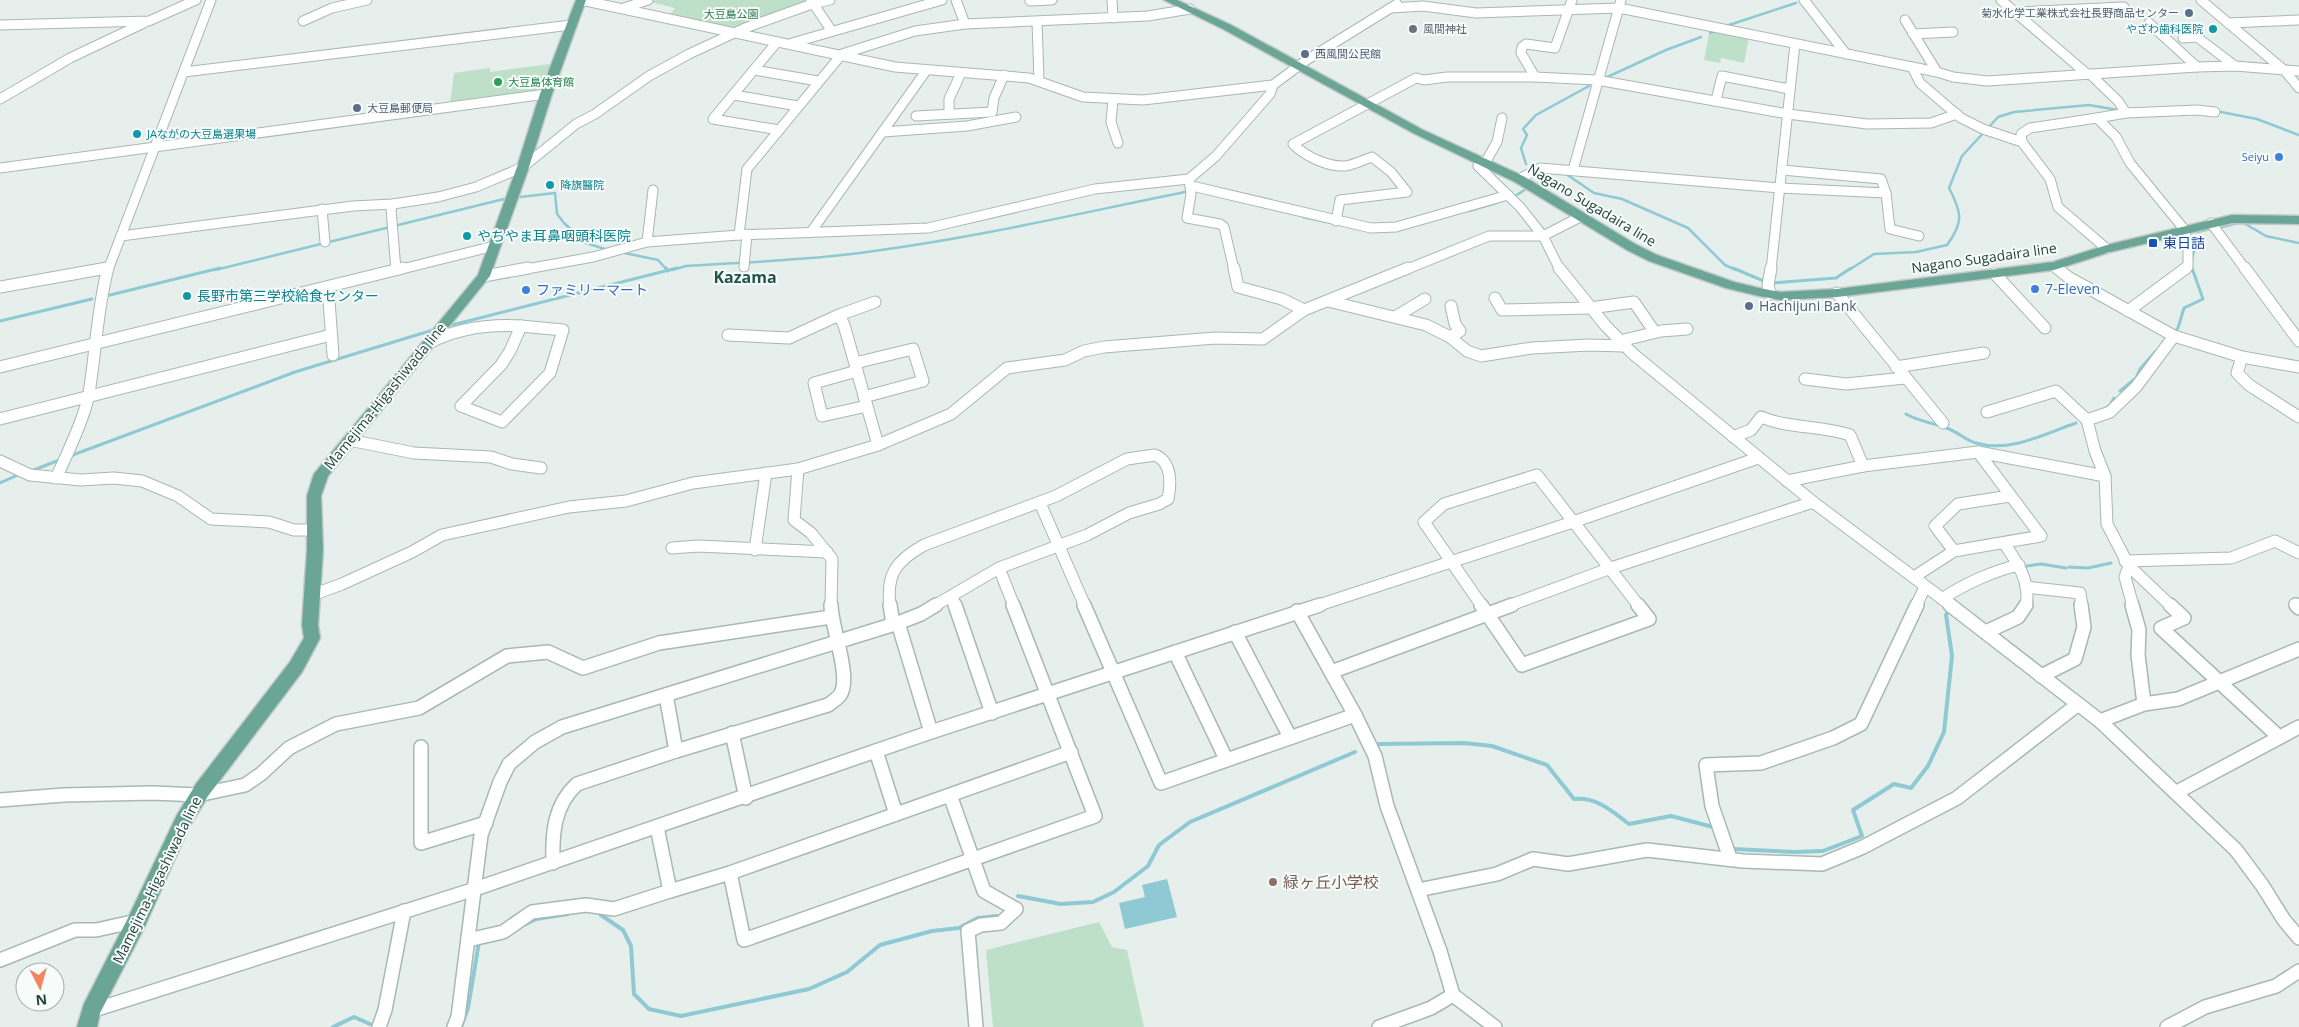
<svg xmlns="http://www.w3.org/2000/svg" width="2299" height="1027" font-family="'Open Sans','Noto Sans JP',sans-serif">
<rect width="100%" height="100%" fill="#e6efeb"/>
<!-- green -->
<g fill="#bfe0c8">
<polygon points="653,0 807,0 808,4 734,30 669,16 675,8 650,2"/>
<polygon points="1710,29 1749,37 1744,63 1721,58 1720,63 1704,60"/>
<polygon points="550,64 541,91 450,104 454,73 490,68 490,72"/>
<polygon points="1099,922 1112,947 1127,950 1144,1027 993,1027 986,950"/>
</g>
<!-- water -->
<polygon fill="#8ec9d4" points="1167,879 1177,917 1125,929 1119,903 1145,897 1142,885"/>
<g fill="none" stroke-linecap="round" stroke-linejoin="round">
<!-- stream-far2 -->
<g stroke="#8ec9d4" stroke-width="2.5">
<polyline points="1726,26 1796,3"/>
<polyline points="1710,33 1715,31"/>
<polyline points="1605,78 1666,50 1701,37"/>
<polyline points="2216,111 2257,119 2299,135"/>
<polyline points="1526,164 1521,148 1527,135 1523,129 1536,115 1589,86"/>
<polyline points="1566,174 1594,193 1622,199 1688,228 1725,265 1736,270"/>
<polyline points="1539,175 1545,171"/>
<polyline points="520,197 555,193 557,214 564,223 586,243 608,250"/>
<polyline points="1512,198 1526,189"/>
<polyline points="1469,211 1496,203"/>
<polyline points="1303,217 1370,231"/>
<polyline points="2218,228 2242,222 2266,236 2299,243"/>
<polyline points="2198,232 2210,229"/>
<polyline points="2192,240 2194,251 2192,259"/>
<polyline points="620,252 658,260 667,270"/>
<polyline points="2191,266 2192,270"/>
<polyline points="215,270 504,199"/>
<path d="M672 270 686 266C749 262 812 260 874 251 980 237 1085 212 1190 191"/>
<path d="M1849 270 1874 254 1916 252 1947 245C1964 222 1962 213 1949 188L1962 156 1998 117 2014 112 2089 105 2118 110"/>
</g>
<!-- stream-far1 -->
<g stroke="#8ec9d4" stroke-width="3">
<polyline points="666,268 668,271"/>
<polyline points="1733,268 1766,282"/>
<polyline points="1772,283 1836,278 1851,268"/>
<polyline points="106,296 220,268"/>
<polyline points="0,321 92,299"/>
<polyline points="452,325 677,268"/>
<polyline points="2173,334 2178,328 2184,308 2203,299 2192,268"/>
<polyline points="2120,391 2136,378 2140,369 2156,351"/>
<polyline points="2103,410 2110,405 2114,398"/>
<path d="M1906 414C1920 422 1935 423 1949 429 1959 433 1967 441 1976 443 2009 453 2045 434 2076 423"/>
<polyline points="70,456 295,372 433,330"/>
<polyline points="31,471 62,459"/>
<polyline points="0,483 20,474"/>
<polyline points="2027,566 2041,564 2066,568"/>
<polyline points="2069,567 2088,568 2111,563"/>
</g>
<!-- stream -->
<g stroke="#8ec9d4" stroke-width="4">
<path d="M1379 744 1464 743 1492 746 1547 765 1574 799C1597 797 1612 811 1629 824L1671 816 1713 827"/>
<polyline points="1733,849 1795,852 1823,851 1862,836 1853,810 1894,784 1911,788 1928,766 1944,732 1952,656 1946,615 1949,610"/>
<polyline points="1018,896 1061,904 1093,902 1114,892 1148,866 1159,845 1190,822 1355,752"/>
<polyline points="601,915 623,930 631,946 634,994 649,1009 681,1016 809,989 847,972 880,945 932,931 959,928 978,918 997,916"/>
<polyline points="524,925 536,919 568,914"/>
<polyline points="333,1027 354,1017 370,1024"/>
<polyline points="461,1027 468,1008 479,942"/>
</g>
<defs>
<g id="minor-far2">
<polyline points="581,0 895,67 1029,78 1083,97 1143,100 1273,85 1305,61 1397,4"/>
<polyline points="811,0 831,30"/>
<polyline points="956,0 965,24"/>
<polyline points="1112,0 1113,18"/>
<polyline points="1804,0 1846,54"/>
<polyline points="2001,0 2087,74"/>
<polyline points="2201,0 2285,71 2299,88"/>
<polyline points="1030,1 1052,0"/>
<polyline points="624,8 648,0"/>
<polyline points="1391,8 1423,6 1476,13 1619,8 1937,72 1953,77 1987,81 2197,67 2235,66 2299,71"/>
<polyline points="2016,12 2124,7"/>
<polyline points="1905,20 1937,72"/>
<polyline points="303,21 332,8 367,0"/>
<polyline points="1037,22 1039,80"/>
<polyline points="2149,23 2197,67"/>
<polyline points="2228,23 2299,20"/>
<polyline points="0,25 149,21 196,0"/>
<polyline points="1913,34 1953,32"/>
<polyline points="2183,38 2197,37 2235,66"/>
<polyline points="777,42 713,119 779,130"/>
<polyline points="792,43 942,0"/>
<polyline points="1912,67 1920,83 1961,118 1983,129 2022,142 2050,179 2058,207 2107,249"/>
<polyline points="754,70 818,81"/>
<polyline points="184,72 571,25"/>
<polyline points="2090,74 2118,101 2126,113 2097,118 2116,137 2130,163 2184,229 2188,244 2188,267 2185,270"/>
<polyline points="1535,77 1521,53 1522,47 1526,44 1555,48 1572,0"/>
<polyline points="734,95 798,106"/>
<polyline points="0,99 70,58 144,23"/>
<polyline points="1113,99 1111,122 1118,143"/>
<polyline points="1716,100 1722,76 1789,89"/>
<polyline points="2126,113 2197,110 2215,112"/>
<polyline points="949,114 949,99 961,73"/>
<polyline points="916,116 992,112 994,98 1004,75"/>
<polyline points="883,132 967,126 1016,117"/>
<polyline points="2022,142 2021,134 2030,128 2097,118"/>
<polyline points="1482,161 1478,166 1520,207 1543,236 1560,270"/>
<polyline points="1485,163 1497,142 1502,118"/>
<polyline points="0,168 546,94"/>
<polyline points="1573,170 1621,0"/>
<polyline points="1519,179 1540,168 1780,188 1886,193 1881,179 1782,170"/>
<polyline points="1192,186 1371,228 1396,227 1508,195"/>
<polyline points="1886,193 1890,229 1919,236"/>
<polyline points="393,204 391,209 396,270"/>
<polyline points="322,209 325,242"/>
<path d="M1336 221 1340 200 1407 192 1391 172 1372 157C1363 160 1354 165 1345 166 1327 167 1305 156 1293 144L1416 78 1424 80 1447 77H1535L1597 80 1788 114 1867 124 1931 123 1957 114"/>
<polyline points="2211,223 2246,270"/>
<polyline points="811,232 926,71"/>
<polyline points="739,235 747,169 842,54 915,31 965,24 1148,16 1190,9"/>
<polyline points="121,236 353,206 393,204 438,197 476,187 523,167 576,124 595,114 649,76 689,54 745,28 812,4 830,0"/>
<polyline points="647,242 653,190"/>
<polyline points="2054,266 2058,270"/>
<polyline points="744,267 747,234"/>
<polyline points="99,270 108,268"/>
<polyline points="108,270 211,0"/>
<polyline points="398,270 494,246"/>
<polyline points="521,270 593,257 647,242 739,235 928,228 1095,189 1189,179"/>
<polyline points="1234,270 1224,227 1220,224 1187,218 1191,194 1189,179 1216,156 1270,94 1273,85"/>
<polyline points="1405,270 1489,236 1543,236 1580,217"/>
<polyline points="1771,270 1795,44"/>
</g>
<g id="minor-far1">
<polyline points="1234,268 1238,287 1282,299 1304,310"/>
<polyline points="1559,268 1605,325 1632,353 1813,502 1952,606"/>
<polyline points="2057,268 2068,277 2174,336 2242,357 2299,367"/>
<polyline points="2245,268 2299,341"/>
<polyline points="1995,274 2045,328"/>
<polyline points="484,276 528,268"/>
<polyline points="0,287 107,268"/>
<polyline points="328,287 333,355"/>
<polyline points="1837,293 1943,423"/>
<polyline points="1770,294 1768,285 1771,268"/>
<polyline points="1495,298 1502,310 1590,308 1634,302 1654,331"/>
<polyline points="1328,301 1426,325 1450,337 1467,351 1481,356 1532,348 1589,345 1624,346"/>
<polyline points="875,302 839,315 844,325 878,445"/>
<polyline points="2128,311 2186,268"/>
<polyline points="1395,317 1425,299"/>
<polygon points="521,326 563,330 550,373 502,422 461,406 501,365 510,351"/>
<polyline points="728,335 789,338 839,315"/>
<polyline points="1450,337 1460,331 1455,324 1451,306"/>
<polyline points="1620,341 1661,331 1687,329"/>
<path d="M429 343C458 328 488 324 521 326"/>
<polyline points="2242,357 2237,373 2249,385 2299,417"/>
<polyline points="855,363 913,349 923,381 864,397"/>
<polyline points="0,367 403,268"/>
<polyline points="1896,367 1984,353"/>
<polyline points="857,371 814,383 822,416 867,406"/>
<polyline points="1805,379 1846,384 1905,378"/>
<polyline points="1987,412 2056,391 2087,420"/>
<polyline points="0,419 331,335"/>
<path d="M1733 437 1751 430 1761 417C1790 429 1821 425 1850 435L1863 466"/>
<polyline points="349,440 414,453 491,457 512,464 541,468"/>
<polyline points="0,461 30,475 81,480 114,478 142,481 178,496 211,519 269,522 294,530 313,530"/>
<polyline points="798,469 794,520 811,533 832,559 831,606"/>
<path d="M56 478C66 457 86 415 89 393 96 351 97 309 108 268"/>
<polyline points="1787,481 1863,466 1978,452"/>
<polyline points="1040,503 1085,606"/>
<path d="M2004 543C2017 562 2031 582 2026 606"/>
<polyline points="672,548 698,546 827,552"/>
<polyline points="755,550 766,473"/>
<polyline points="1954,551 1935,526 1958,504 2010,496"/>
<polyline points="2125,561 2231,558 2275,541 2299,553"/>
<polyline points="2129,566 2125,577 2133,606"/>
<polyline points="999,568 1014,606"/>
<polyline points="1914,577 1954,551 2041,536 1978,452 2105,476"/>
<polyline points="2026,587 2080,593 2082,606"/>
<polyline points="312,595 342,584 412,552 442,535 569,507 626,501 693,483 798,469 878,445 951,414 1007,368 1065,360 1084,351 1104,347 1215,338 1263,339 1304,310 1408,268"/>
<polyline points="952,596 955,606"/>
<path d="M1942 599C1964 584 1993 571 2019 565"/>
<polyline points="2295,604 2297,606"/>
<path d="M890 606C886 574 896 561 924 545L1056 496 1127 459 1155 455C1172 462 1171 484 1168 499L1159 504 1129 513 1087 535 999 568 934 606"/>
<polyline points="1316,606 1573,522 1758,458"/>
<polyline points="1482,606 1424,522 1444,504 1537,475 1639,606"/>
<polyline points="1508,606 1611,568 1813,502"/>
<polyline points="1916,606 1925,587"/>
<polyline points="2171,606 2129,566 2107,524 2105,476 2095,451 2087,420 2110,412 2136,387 2174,336"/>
</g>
<g id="minor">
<polyline points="890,605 893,624"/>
<polyline points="955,605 992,713"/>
<polyline points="1084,605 1161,783 1355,715"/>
<polyline points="1481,605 1522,665 1649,619 1638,605"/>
<polyline points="1950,605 2100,721 2236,850 2262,885 2284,920 2299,938"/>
<polyline points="2132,605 2139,630 2138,655 2144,704"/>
<polyline points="2170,605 2184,618 2161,628 2279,737"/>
<polyline points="2296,605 2299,608"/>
<polyline points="1297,611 1355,715 1375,756 1387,806 1440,951 1453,995 1495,1027"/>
<polyline points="898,623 931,732"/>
<polyline points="1235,632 1290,737"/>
<polyline points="1986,632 2018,617 2026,605"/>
<polyline points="1175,652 1226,759"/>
<polyline points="1331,672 1512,605"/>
<polyline points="2041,676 2075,659 2084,627 2081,605"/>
<polyline points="666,695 676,751"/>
<polyline points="2100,721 2144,704 2178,699 2299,649"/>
<polyline points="732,733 746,798"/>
<polyline points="421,747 421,843 486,823"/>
<polyline points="876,751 896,814"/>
<polyline points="2177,792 2299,727"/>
<polyline points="950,795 984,891 1016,909 1001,923 981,925 968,931 976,1027"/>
<polyline points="0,800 64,795 153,793 198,795 245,785 261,774 289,748 336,724 419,708 507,656 548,652 583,668 659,643 831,617"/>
<polyline points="657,827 670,891 730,873 744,940 1095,816 1013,605"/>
<polyline points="1730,858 1712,806 1706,765 1761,763 1833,738 1861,724 1917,605"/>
<path d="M553 863C552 833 554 805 577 784L676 751 828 705C832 702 837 699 840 695 852 678 831 627 831 605"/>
<polyline points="730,873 1071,752"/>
<polyline points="1418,890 1497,874 1533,859 1568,864 1647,850 1743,861 1822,864 1863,847 1957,798 2077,705"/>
<polyline points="468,940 503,932 532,912 586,905 614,909 670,891"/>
<polyline points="0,960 75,930 96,930 137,921"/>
<polyline points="91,1011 475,889 931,732 1320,605"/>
<polyline points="379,1027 385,1010 404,911"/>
<polyline points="454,1027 458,1017 481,835 500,782 509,764 535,742 562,727 898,623 921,614 936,605"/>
<polyline points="1379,1027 1431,1008 1453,995"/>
<polyline points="2167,1027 2205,1007 2276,986 2299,971"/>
</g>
<g id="major">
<polygon points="576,0 586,0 552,94 529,167 490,276 328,476 321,496 323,550 318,625 320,638 302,672 208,796 189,827 144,928 100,1013 97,1027 77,1027 84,1004 130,914 177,815 196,784 290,662 304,638 302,625 307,550 307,496 314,474 478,275 517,167 540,94"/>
<polygon points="1164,0 1177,0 1231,25 1423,130 1523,176 1635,244 1657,255 1734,282 1759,288 1780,292 1837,289 2053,262 2107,245 2232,215 2299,216 2299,224 2232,223 2110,252 2054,270 1837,297 1780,300 1759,296 1726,288 1649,261 1627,250 1515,182 1415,134 1223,29"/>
</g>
</defs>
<!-- minor-far2 casing -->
<use href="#minor-far2" stroke="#a8b8b2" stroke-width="11"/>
<!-- minor-far1 casing -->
<use href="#minor-far1" stroke="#a8b8b2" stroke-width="13"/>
<!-- minor casing -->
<use href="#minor" stroke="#a8b8b2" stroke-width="16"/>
<!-- major casing -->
<use href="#major" stroke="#c2cac8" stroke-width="3"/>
<!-- minor-far2 -->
<use href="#minor-far2" stroke="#fff" stroke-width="9"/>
<!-- minor-far1 -->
<use href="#minor-far1" stroke="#fff" stroke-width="11"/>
<!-- minor -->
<use href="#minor" stroke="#fff" stroke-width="13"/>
<!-- major -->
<use href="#major" fill="#6aa596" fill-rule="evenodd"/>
</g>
<!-- markers -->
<g fill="#5c6f8a" stroke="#f7fbf9" stroke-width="2">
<circle cx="2189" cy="13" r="5"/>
<circle cx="1305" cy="54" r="5"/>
<circle cx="357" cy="108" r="5"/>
<circle cx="1749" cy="306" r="5"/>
</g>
<circle fill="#6b7280" stroke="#f7fbf9" stroke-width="2" cx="1413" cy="29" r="5"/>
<g fill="#0f9aa8" stroke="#f7fbf9" stroke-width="2">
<circle cx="2213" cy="29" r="5"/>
<circle cx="137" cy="134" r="5"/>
<circle cx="550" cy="185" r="5"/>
<circle cx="467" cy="236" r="5"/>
<circle cx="187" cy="296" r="5"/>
</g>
<circle fill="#2e9e5b" stroke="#f7fbf9" stroke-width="2" cx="498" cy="82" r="5"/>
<g fill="#3f7fe0" stroke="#f7fbf9" stroke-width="2">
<circle cx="2279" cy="157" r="5"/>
<circle cx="2035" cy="289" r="5"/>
<circle cx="526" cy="290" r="5"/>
</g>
<rect fill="#1a4fb4" stroke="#f7fbf9" stroke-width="2" x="2148" y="238" width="10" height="10" rx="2.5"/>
<circle fill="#8d6e63" stroke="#f7fbf9" stroke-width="2" cx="1273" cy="882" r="5"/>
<g text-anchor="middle" stroke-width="4" stroke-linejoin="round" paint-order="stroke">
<!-- far-service labels -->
<g font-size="11" fill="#4e5e75" stroke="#f7fbf9" text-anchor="start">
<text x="2179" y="17" text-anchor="end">菊水化学工業株式会社長野商品センター</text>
<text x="1315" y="58">西風間公民館</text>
<text x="367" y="112">大豆島郵便局</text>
</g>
<!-- far-park labels -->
<g font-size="11" fill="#2d7a4b" stroke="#f7fbf9">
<text x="731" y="18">大豆島公園</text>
</g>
<!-- far-worship labels -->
<g font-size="11" fill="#5b616d" stroke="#f7fbf9" text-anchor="start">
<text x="1423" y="33">風間神社</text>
</g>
<!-- far-culture labels -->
<g font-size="11" fill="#0d838f" stroke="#f7fbf9" text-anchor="start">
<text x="2203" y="33" text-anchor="end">やざわ歯科医院</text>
<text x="147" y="138">JAながの大豆島選果場</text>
<text x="560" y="189">降旗醫院</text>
</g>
<!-- far-leisure labels -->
<g font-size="11" fill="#27864d" stroke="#f7fbf9" text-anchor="start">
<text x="508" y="86">大豆島体育館</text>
</g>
<!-- far-shop labels -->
<g font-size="11" fill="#366cbe" stroke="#f7fbf9" text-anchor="end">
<text x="2269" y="161">Seiyu</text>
</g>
<!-- street labels -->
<g font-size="14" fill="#24423a" stroke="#f7fbf9">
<text transform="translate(1592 205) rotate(31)" y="5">Nagano Sugadaira line</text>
<text transform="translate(1984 258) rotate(-8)" y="5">Nagano Sugadaira line</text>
<text transform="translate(385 396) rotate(-51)" y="5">Mamejima-Higashiwada line</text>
<text transform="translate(157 880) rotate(-64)" y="5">Mamejima-Higashiwada line</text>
</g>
<!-- culture labels -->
<g font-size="14" fill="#0d838f" stroke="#f7fbf9" text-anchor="start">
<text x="477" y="241">やちやま耳鼻咽頭科医院</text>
<text x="197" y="301">長野市第三学校給食センター</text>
</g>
<!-- transit labels -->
<g font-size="14" fill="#164399" stroke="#f7fbf9" text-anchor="start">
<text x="2163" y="248">東日詰</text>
</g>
<!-- shop labels -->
<g font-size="14" fill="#366cbe" stroke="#f7fbf9" text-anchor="start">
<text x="2045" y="294">7-Eleven</text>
<text x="536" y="295">ファミリーマート</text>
</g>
<!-- service labels -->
<g font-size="14" fill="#4e5e75" stroke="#f7fbf9" text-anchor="start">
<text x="1759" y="311">Hachijuni Bank</text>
</g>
<!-- quarter labels -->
<g font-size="16" font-weight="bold" fill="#1f5548" stroke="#f7fbf9">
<text x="745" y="283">Kazama</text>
</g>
<!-- near-education labels -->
<g font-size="16" fill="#785e54" stroke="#f7fbf9" text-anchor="start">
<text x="1283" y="888">緑ヶ丘小学校</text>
</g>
</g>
<!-- north arrow -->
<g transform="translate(40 987) rotate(174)"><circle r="24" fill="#f7fbf9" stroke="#a3b1ad"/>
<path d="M0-4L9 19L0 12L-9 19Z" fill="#f4845f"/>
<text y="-8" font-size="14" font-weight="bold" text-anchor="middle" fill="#24423a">N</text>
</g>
</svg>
